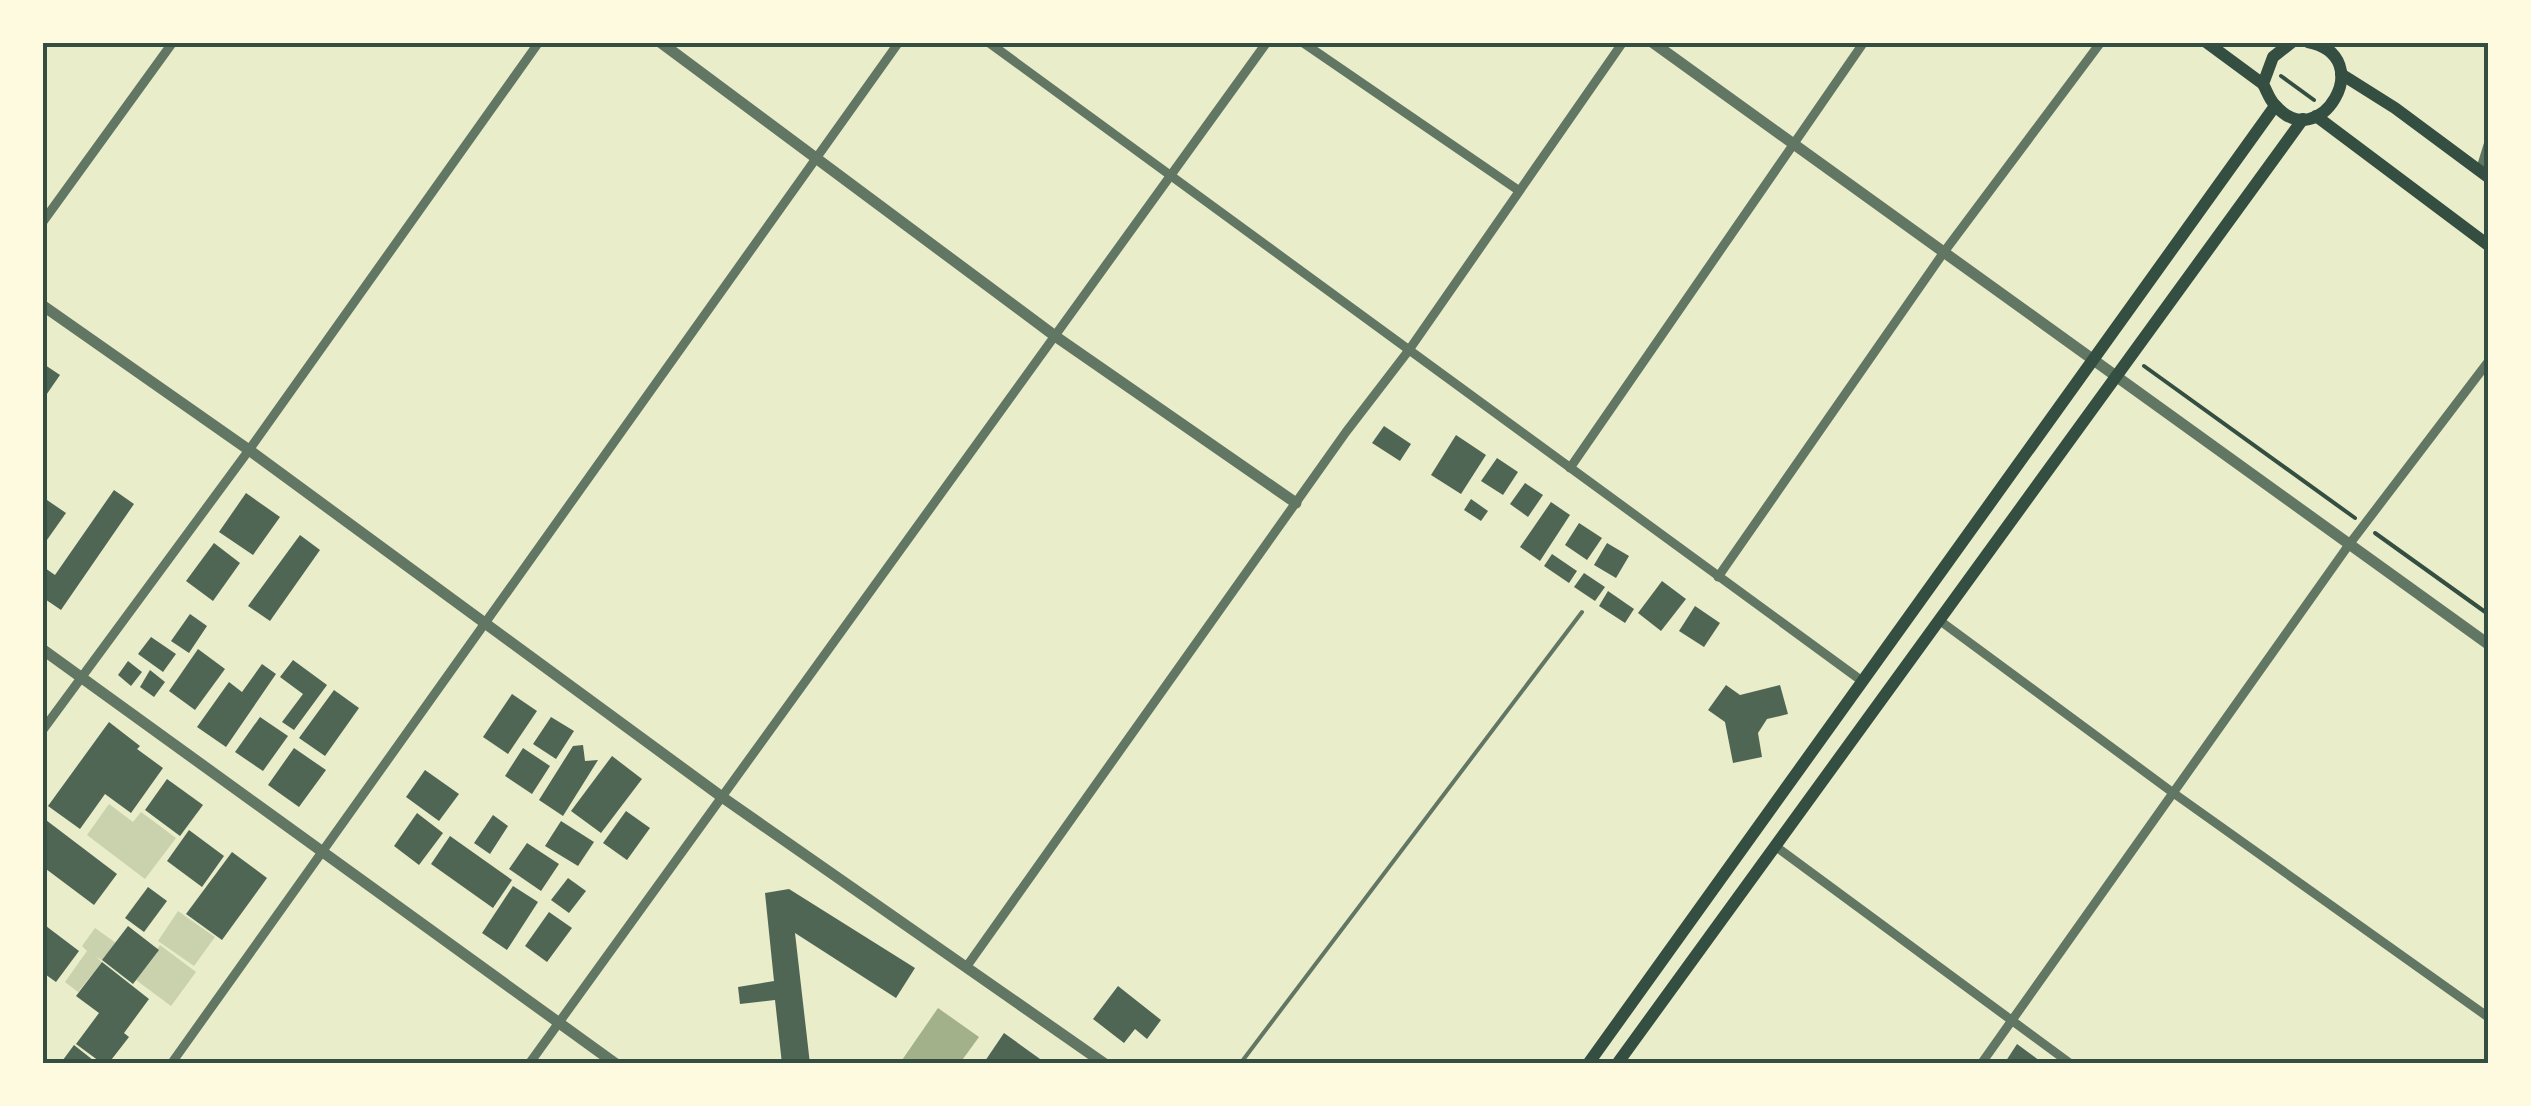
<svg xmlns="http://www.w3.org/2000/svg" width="2531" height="1106" font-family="'Source Serif 4',serif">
<rect width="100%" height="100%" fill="#e9edc9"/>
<!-- green -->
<g fill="#cad2ad">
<polygon points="109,804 133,822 141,812 176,838 145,879 87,835"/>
<polygon points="178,911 215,937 194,966 158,941"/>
<polygon points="95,928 116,943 102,960 96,957 102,962 78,992 65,982 87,951 82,946"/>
<polygon points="160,945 196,972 171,1006 136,980"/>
</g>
<!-- water -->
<polygon fill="#a3b18a" points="938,1008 979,1037 960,1063 900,1063"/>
<!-- building -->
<g fill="#4f6655">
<polygon points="42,363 60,375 42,401"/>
<polygon points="1384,426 1411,444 1400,461 1372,443"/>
<polygon points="1456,435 1486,455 1461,494 1431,475"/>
<polygon points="1497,458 1518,472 1503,495 1481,481"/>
<polygon points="1525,483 1543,495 1528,517 1510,504"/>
<polygon points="114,490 134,504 61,610 42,597 42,566 55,575"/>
<polygon points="246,493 280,517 253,555 219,532"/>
<polygon points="1471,499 1488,511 1481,521 1464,510"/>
<polygon points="47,500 66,513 42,547 42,506"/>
<polygon points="1551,502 1570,515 1540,561 1520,547"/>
<polygon points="1579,523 1602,538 1587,560 1565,545"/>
<polygon points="300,535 320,550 270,621 248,606"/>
<polygon points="214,543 240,563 213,601 186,581"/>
<polygon points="1607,543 1629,556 1616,578 1594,565"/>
<polygon points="1552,554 1577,571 1569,583 1544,566"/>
<polygon points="1584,573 1605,587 1595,601 1574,587"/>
<polygon points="1662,581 1686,599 1661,631 1638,613"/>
<polygon points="1608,591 1634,609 1625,623 1599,606"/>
<polygon points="1695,606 1720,623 1704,647 1679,631"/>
<polygon points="190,614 207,626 189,653 171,641"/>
<polygon points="151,637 176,654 163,672 138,654"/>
<polygon points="198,649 225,669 195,710 169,691"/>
<polygon points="293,660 327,685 294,730 282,722 303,694 280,677"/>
<polygon points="128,661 142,672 131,686 118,675"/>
<polygon points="262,664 276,674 226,747 197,727 229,682 242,692"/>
<polygon points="150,670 165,682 154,697 140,687"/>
<polygon points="1726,685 1740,695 1780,685 1788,714 1767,719 1758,733 1762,757 1733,763 1725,722 1708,710"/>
<polygon points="334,690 359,708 325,756 299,738"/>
<polygon points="512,694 537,711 508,754 483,737"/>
<polygon points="260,717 288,736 263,771 235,752"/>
<polygon points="551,717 574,731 556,759 533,744"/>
<polygon points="109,722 140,746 137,749 163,768 131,813 105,794 80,829 48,806"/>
<polygon points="583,745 585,761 598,760 563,816 539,800 573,746"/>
<polygon points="294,748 326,770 299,807 268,785"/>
<polygon points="523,748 550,766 532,794 505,776"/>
<polygon points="612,756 642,779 601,833 571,811"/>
<polygon points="425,770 459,794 439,821 406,797"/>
<polygon points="167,779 203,805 180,836 145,810"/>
<polygon points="626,811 650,828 627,860 603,843"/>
<polygon points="417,813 443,833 419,865 394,846"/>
<polygon points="493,815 508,826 490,854 474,843"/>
<polygon points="42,817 117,874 94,905 42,866"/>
<polygon points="561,821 594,842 578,866 545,846"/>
<polygon points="189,830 224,856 202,887 167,861"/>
<polygon points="450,836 512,880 493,908 431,864"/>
<polygon points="527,843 559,864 541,891 509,869"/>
<polygon points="232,852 267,878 222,940 186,914"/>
<polygon points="568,878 586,891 569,913 551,900"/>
<polygon points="513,886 538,902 507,950 482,933"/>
<polygon points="148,887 167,901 144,932 125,918"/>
<polygon points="789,889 915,968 896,998 795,933 810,1064 782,1064 775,1000 740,1004 738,987 774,981 765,893"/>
<polygon points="549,912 572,928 547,962 525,946"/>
<polygon points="42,923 79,951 56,982 42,972"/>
<polygon points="128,926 159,950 133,984 102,960"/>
<polygon points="102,962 149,999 124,1033 129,1037 108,1064 103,1064 76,1044 99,1013 76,996"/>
<polygon points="1118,986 1161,1020 1147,1039 1135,1029 1124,1043 1093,1019"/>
<polygon points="1004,1033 1047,1064 983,1064"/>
<polygon points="2017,1044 2044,1064 2004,1064"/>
<polygon points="74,1045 98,1064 60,1064"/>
</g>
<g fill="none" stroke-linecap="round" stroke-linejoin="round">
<!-- path -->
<g stroke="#344e41" stroke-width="4">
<polyline points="2281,76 2314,100"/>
<polyline points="2144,366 2355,518"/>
<polyline points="2375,533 2488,614"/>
</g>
<!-- service -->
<polyline stroke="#617663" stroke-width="4" points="1243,1060 1582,612"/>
<!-- minor -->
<g stroke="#617663" stroke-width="9">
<polyline points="988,42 1862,681"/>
<polyline points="1302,42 1518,190"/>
<polyline points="2480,171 2488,145"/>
<polyline points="42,223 173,42"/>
<polyline points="1570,468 1864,42"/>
<polyline points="1718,577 1944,252 2101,42"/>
<polyline points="1939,620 2172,792 2488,1017"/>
<polyline points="42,731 249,450 539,42"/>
<polyline points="1775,846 2071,1064"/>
<polyline points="967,966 1346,432 1409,350 1623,42"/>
<polyline points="171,1064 899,42"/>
<polyline points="529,1064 1267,42"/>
<polyline points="1981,1064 2348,546 2488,362"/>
</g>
<!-- tertiary -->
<g stroke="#617663" stroke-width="11">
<polyline points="660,42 1055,336 1296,503"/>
<polyline points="1652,42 2488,644"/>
<polyline points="42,305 249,450 722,797 1105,1064"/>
<polyline points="42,649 616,1064"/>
</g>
<!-- secondary -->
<g stroke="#344e41" stroke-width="12">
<polyline points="2206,42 2263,84"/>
<path d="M2292 42 2273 57 2263 84C2267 91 2269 99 2275 105 2319 157 2380 56 2308 42"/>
<polyline points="2341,74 2395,108 2488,177"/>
<polyline points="2316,116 2488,245"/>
<polyline points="1588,1064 2275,106"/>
<polyline points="1617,1064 2303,119"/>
</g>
</g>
<!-- border -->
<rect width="2531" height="1106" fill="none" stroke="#fefae0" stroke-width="90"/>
<rect x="45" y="45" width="2441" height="1016" fill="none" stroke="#344e41" stroke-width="4"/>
</svg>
